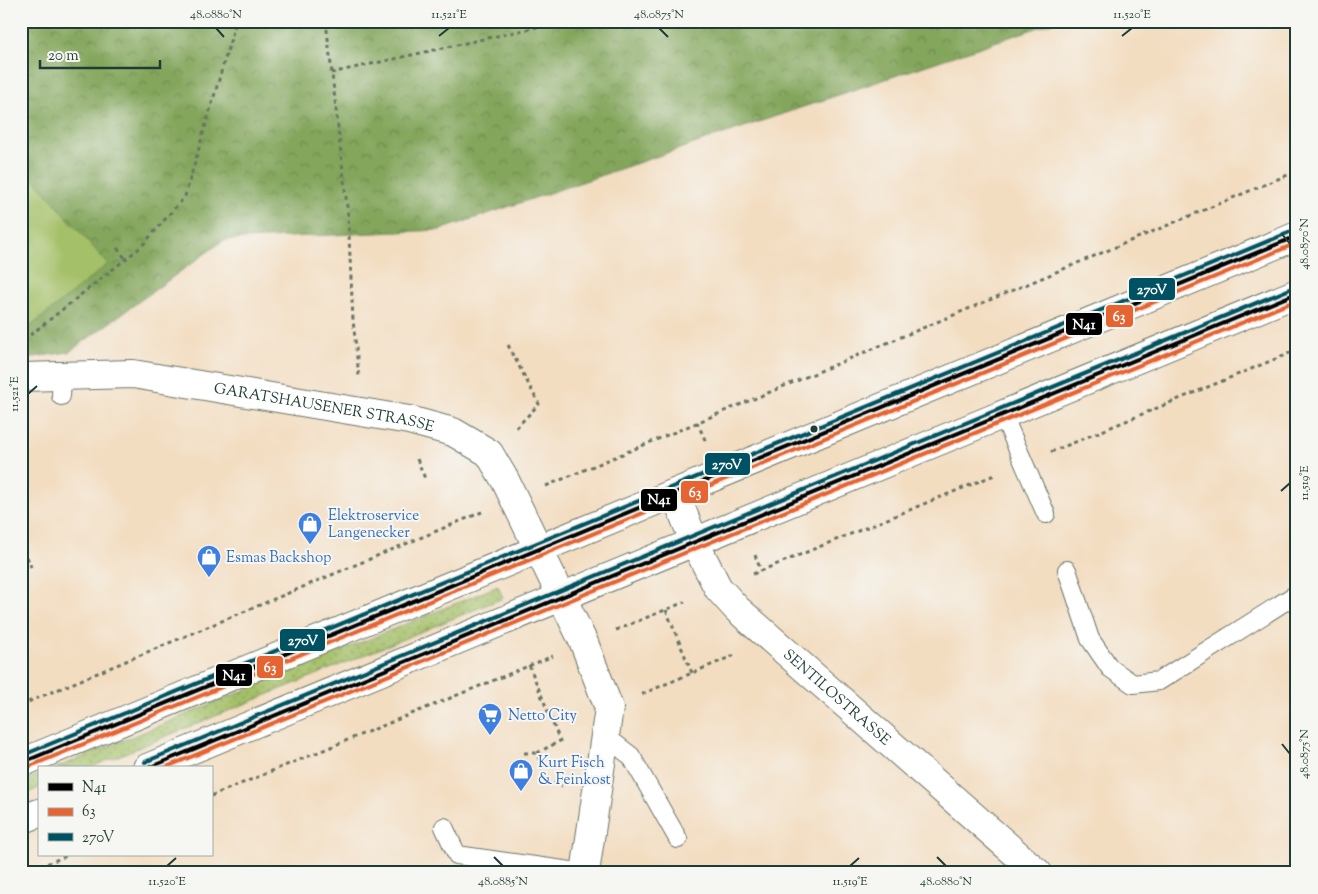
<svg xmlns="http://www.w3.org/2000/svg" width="1318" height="894" font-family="'Sorts Mill Goudy',serif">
<defs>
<pattern id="grass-dots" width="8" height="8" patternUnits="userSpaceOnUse" patternTransform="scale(1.25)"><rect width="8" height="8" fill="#a4c067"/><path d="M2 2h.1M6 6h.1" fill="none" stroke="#859d56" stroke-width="1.8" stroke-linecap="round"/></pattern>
<pattern id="forest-crowns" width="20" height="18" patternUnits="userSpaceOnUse" patternTransform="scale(1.25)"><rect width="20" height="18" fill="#83a65c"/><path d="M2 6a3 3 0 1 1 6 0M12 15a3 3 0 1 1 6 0" fill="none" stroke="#6b884d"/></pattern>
</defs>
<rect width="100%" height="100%" fill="#f6f6f2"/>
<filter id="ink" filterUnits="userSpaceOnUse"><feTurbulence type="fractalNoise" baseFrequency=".02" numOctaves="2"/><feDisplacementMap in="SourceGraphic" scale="10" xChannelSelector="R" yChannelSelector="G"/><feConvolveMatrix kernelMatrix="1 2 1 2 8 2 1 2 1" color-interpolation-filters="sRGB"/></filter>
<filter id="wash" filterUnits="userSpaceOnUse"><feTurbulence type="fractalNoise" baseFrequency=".0096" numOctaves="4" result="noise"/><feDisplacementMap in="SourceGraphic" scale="20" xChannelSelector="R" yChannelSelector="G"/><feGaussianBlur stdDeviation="1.12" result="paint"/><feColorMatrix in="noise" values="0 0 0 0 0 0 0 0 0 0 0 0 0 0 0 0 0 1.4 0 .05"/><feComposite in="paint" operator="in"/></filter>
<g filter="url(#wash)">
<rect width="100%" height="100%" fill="#f3ddc1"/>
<!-- grass -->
<g fill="url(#grass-dots)" stroke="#627e4e">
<polygon points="498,586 503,598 89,768 56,768"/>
<polygon points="39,775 39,788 21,796 21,782"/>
</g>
<!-- forest -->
<polygon fill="url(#forest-crowns)" stroke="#517248" points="21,21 1057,21 440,230 224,240 69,352 21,359"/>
<!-- green -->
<polygon fill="#a4c067" stroke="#627e4e" points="21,164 108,264 21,334"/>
</g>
<g filter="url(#ink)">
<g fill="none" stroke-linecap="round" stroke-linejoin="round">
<defs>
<g id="lane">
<polyline points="61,396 62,377"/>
<polyline points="1003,415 1046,514"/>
<polyline points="1067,570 1090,639 1110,668 1133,684 1159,681 1295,595"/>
<polyline points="605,736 631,756 678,839"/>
<polyline points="444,827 457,855 585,873"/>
</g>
<g id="street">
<path id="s1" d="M21 377 133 374 409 420 453 432 489 453 505 480 584 643 609 708 585 873"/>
<path id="s2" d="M675 493 694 541 718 588 737 609 1038 873"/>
</g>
<g id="secondary">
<polyline points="21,763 1297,236"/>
<path d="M147 768C530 608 914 452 1297 293"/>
<polyline points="21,820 39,813"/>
</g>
</defs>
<!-- lane casing -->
<use href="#lane" stroke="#697565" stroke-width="20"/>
<!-- street casing -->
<use href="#street" stroke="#697565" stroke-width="30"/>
<!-- secondary casing -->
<use href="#secondary" stroke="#697565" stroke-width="30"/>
<!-- path -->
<g stroke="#697565" stroke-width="3" stroke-dasharray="4 4" stroke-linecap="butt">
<polyline points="326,21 348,215 353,320 359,377"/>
<polyline points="331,73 564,21"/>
<polyline points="117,248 126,259"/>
<polyline points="24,340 142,246 185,196 236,21"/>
<polyline points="508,345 539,404 515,429"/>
<polyline points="697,422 706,442"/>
<polyline points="1051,452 1297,350"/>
<polyline points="417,459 426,481"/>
<polyline points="546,486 1297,171"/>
<polyline points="21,542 31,567"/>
<polyline points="755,555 761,571"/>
<polyline points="753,574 997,474"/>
<polyline points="666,610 692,673"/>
<polyline points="616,630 685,602"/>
<polyline points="529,665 560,741 537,753 547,780 562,786"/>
<polyline points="642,694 735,655"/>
<polyline points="21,705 482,512"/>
<polyline points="524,753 537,753"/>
<polyline points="211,796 553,656"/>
<polyline points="25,873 68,855"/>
</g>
<!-- lane -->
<use href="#lane" stroke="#fff" stroke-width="18"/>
<!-- street -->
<use href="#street" stroke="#fff" stroke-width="28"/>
<!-- secondary -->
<use href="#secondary" stroke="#fff" stroke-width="28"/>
<defs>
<g id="bus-1">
<polyline points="21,763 1297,236"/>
<polyline points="148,768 1297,293"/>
</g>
<g id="bus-2">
<polyline points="164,768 1297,300"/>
<polyline points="23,769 1297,243"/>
</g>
<g id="bus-3">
<polyline points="21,756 1295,230"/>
<polyline points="145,762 1295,287"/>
</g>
</defs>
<!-- bus-1 casing -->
<use href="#bus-1" stroke="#f6f6f2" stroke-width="8"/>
<!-- bus-2 casing -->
<use href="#bus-2" stroke="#f6f6f2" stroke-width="8"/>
<!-- bus-3 casing -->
<use href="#bus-3" stroke="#f6f6f2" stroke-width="8"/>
<!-- bus-1 -->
<use href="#bus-1" stroke="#000" stroke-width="4"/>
<!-- bus-2 -->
<use href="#bus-2" stroke="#e66432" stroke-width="4"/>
<!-- bus-3 -->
<use href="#bus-3" stroke="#005262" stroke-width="4"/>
</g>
</g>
<!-- ticks -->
<path fill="none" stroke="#1f3d34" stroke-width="2" d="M216 28 224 37M659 28 668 37M439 36 449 28M1122 36 1132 28M1282 234 1290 244M28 394 37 386M1281 491 1290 483M1282 744 1290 754M494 857 503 866M937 857 946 866M167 866 176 858M850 866 859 858"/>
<!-- icons -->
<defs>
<symbol id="shop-pin" viewBox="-11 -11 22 30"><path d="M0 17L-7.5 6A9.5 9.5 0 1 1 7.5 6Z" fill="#3f7fe0" stroke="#f6f6f2"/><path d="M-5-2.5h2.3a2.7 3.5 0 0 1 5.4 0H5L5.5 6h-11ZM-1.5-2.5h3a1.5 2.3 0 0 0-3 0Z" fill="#fff"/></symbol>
<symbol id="supermarket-pin" viewBox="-11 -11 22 30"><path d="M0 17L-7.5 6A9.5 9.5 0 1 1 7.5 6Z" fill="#3f7fe0" stroke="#f6f6f2"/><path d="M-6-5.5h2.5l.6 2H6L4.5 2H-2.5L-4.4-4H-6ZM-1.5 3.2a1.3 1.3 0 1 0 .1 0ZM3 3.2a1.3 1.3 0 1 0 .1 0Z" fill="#fff"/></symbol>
</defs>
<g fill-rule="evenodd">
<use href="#shop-pin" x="296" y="510" width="28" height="38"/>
<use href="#shop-pin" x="195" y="543" width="28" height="38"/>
<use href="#supermarket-pin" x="476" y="701" width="28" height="38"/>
<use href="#shop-pin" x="507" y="757" width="28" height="38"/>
</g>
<!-- markers -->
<circle fill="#1f3d34" stroke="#f6f6f2" stroke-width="2" cx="814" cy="429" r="4.5"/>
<g text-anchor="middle" stroke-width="4" stroke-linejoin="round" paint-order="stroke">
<!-- street labels -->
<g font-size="15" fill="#1f3d34" stroke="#f6f6f2">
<text dy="5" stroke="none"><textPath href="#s1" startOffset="306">GARATSHAUSENER STRASSE</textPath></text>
<text dy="5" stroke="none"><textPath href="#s2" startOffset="266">SENTILOSTRASSE</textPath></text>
</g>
<!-- shop labels -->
<g font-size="15" fill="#366cbe" stroke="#f6f6f2" text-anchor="start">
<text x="328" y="520">Elektroservice<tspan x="328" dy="17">Langenecker</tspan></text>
<text x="226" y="562">Esmas Backshop</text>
<text x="508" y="720">Netto City</text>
<text x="538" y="767">Kurt Fisch<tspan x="538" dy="17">&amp; Feinkost</tspan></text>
</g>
</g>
<g stroke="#f6f6f2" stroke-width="2">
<rect x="1128" y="277" width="48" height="24" rx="5" fill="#005262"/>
<rect x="1105" y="304" width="29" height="24" rx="5" fill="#e66432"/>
<rect x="1065" y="312" width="38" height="24" rx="5" fill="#000"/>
<rect x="704" y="452" width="47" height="24" rx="5" fill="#005262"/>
<rect x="680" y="480" width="29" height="24" rx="5" fill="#e66432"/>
<rect x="640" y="488" width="38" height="24" rx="5" fill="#000"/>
<rect x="279" y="628" width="47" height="24" rx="5" fill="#005262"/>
<rect x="256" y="655" width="28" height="24" rx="5" fill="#e66432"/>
<rect x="215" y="663" width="38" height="24" rx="5" fill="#000"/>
</g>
<g font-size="14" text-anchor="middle" font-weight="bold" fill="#fff">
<text x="1152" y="294">270V</text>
<text x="1119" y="321">63</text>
<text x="1084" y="329">N41</text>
<text x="727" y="469">270V</text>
<text x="695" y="497">63</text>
<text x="659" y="504">N41</text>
<text x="303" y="645">270V</text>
<text x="270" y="672">63</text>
<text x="234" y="680">N41</text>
</g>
<!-- margin -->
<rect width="1318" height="894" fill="none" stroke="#f6f6f2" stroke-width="55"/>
<!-- legend -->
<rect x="38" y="766" width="175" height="90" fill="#f6f6f2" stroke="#a0aca6"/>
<rect x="48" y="783" width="25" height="8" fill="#000000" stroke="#a0aca6"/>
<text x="82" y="792" font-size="15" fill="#1f3d34">N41</text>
<rect x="48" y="808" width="25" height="8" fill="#e66432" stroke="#a0aca6"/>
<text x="82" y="816" font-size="15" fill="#1f3d34">63</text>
<rect x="48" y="833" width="25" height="8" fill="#005262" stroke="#a0aca6"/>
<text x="82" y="842" font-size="15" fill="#1f3d34">270V</text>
<!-- scale -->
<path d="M40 60v8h120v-8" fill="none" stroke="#1f3d34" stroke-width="2.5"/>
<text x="48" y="60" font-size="15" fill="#1f3d34" stroke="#f6f6f2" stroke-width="4" paint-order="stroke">20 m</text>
<rect x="28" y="28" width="1262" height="838" fill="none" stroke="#1f3d34" stroke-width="2"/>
<g font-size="12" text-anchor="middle" fill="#1f3d34">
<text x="216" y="18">48.0880°N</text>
<text x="449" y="18">11.521°E</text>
<text x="659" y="18">48.0875°N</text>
<text x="1132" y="18">11.520°E</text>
<text transform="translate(1304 244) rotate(-90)" y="4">48.0870°N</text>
<text transform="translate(14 394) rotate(-90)" y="4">11.521°E</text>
<text transform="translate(1304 483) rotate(-90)" y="4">11.519°E</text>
<text transform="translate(1304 754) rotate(-90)" y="4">48.0875°N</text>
<text x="167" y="885">11.520°E</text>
<text x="503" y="885">48.0885°N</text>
<text x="850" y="885">11.519°E</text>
<text x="946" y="885">48.0880°N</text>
</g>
</svg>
